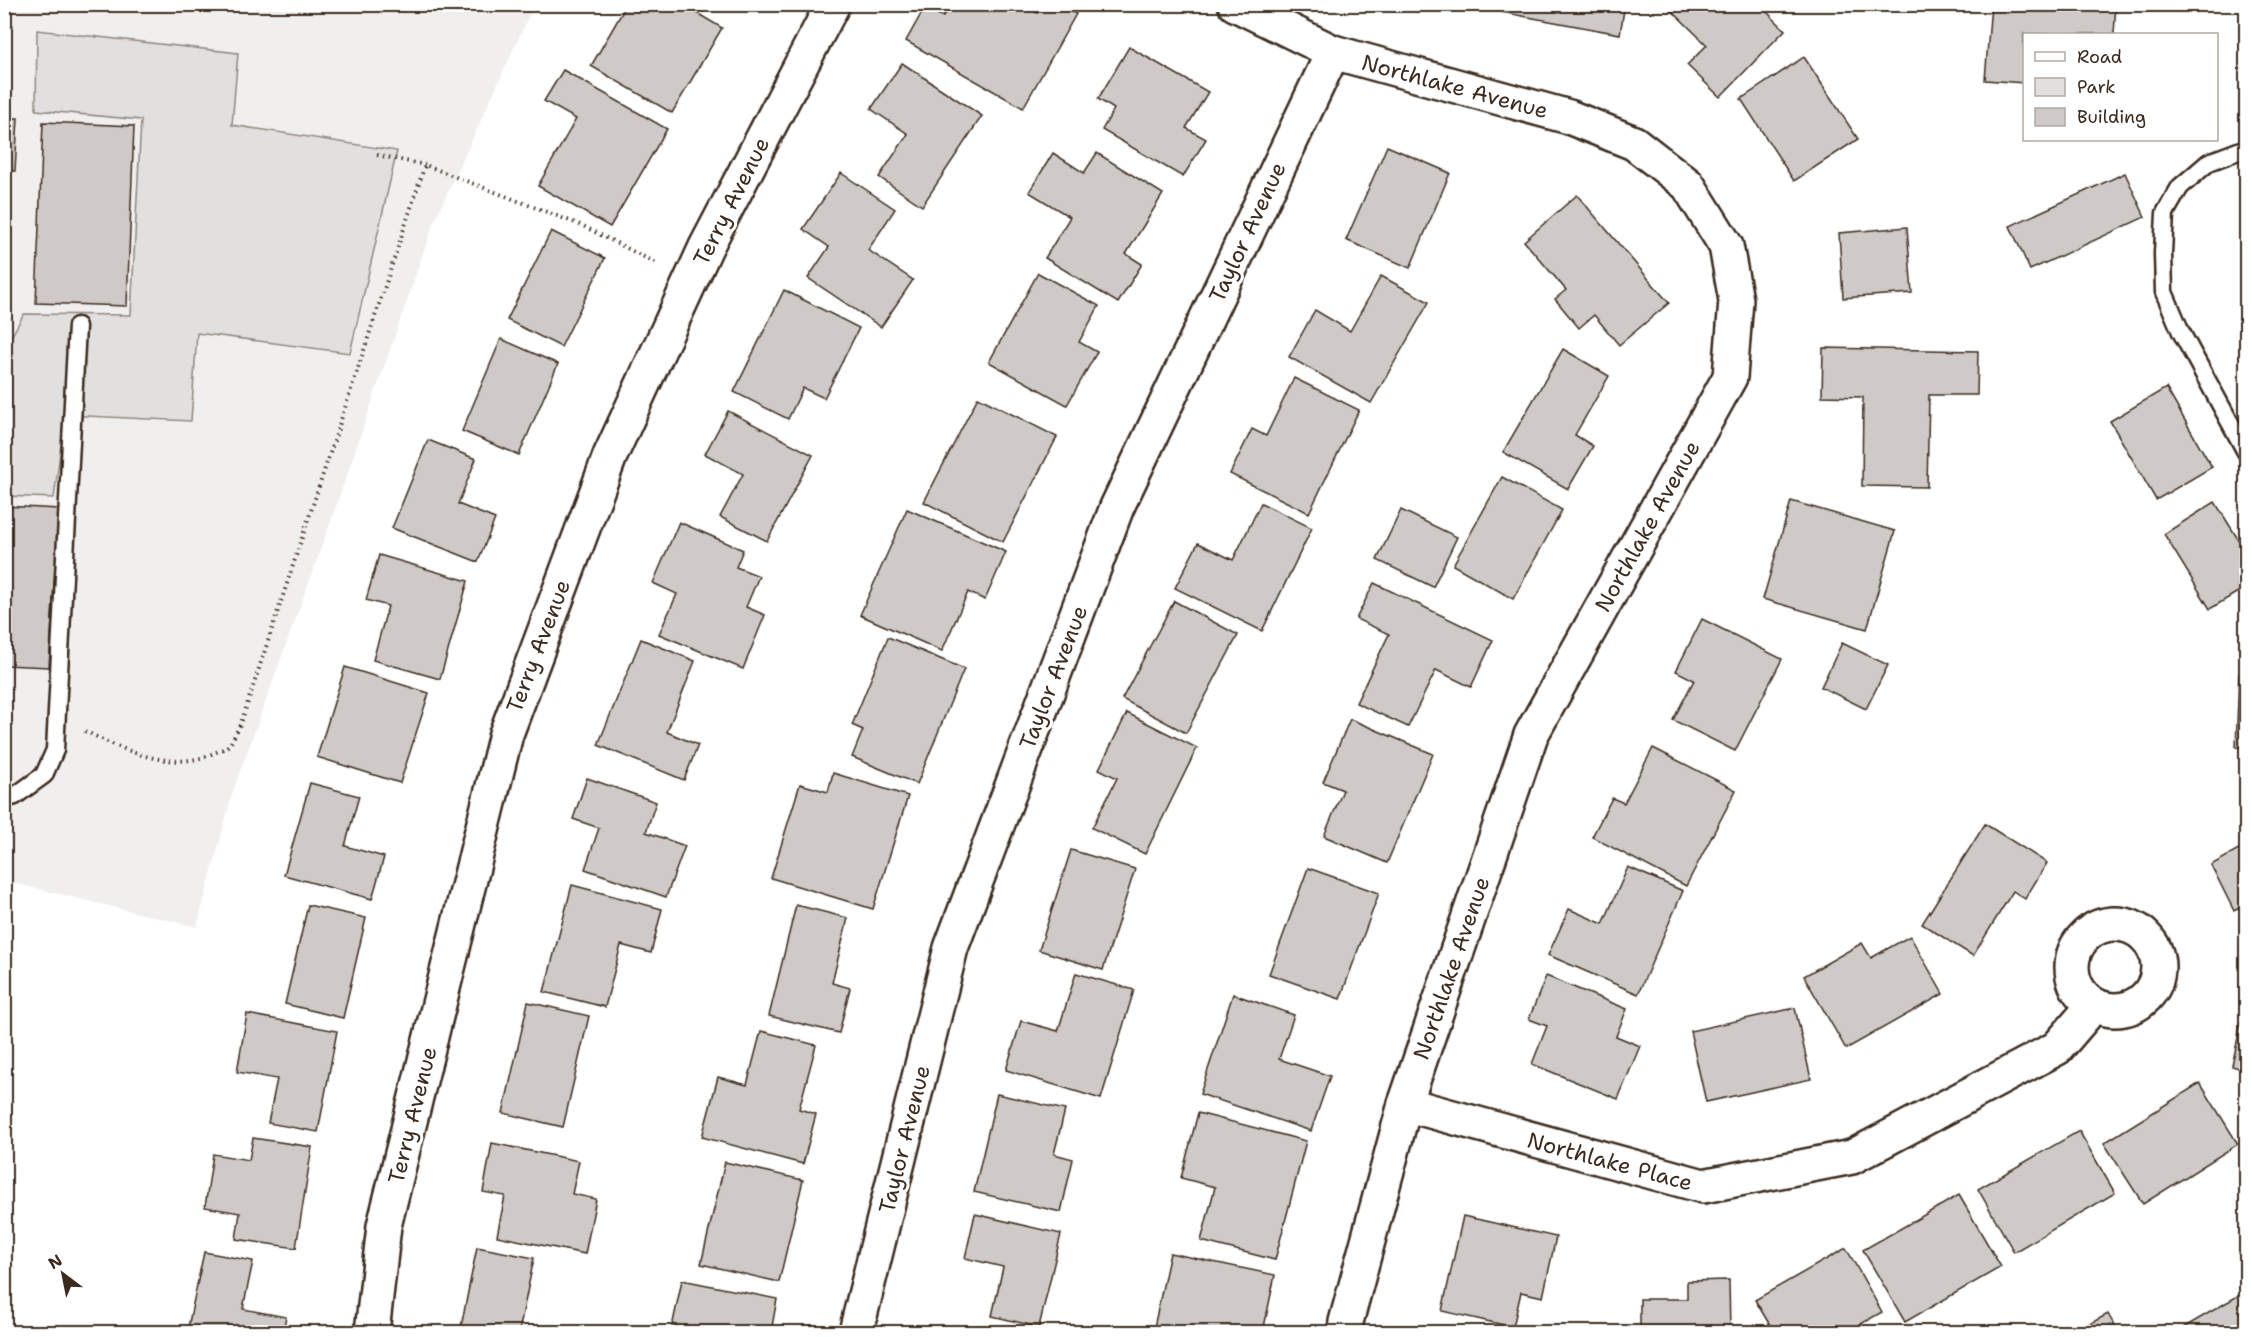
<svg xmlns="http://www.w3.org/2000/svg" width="2251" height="1337" font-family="'Shantell Sans',sans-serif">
<rect width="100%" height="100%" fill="#fff"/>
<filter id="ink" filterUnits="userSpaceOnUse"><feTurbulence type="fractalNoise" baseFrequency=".0167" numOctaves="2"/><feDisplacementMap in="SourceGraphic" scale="12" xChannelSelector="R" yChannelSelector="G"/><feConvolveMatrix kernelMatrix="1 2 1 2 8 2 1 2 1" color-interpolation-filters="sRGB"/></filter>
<g filter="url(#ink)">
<!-- built -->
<polygon fill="#f1efee" points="5,5 534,5 434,222 331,521 233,791 197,927 5,881"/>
<!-- green -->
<polygon fill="#e2e0de" stroke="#8e857e" stroke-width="1.5" points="37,30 238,53 232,125 397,151 350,353 197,333 191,421 65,415 54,498 5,496 5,348 24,314 131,315 141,120 36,110"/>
<!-- building -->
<g fill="#cfcac7" stroke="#3b2a1e" stroke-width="1.5">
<polygon points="627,4 682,4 722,28 672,113 591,66"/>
<polygon points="951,4 1023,4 1037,13 1042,4 1059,4 1076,14 1023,108 906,41 925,7 943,17"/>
<polygon points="1502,4 1625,4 1620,34 1501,12"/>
<polygon points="1665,4 1759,4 1785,30 1720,97 1687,65 1707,45"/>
<polygon points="1991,4 2116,4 2114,34 2024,34 2024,83 1985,80"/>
<polygon points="1129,47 1208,92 1186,128 1206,139 1183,177 1102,130 1114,109 1098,99"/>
<polygon points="1804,57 1858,139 1794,181 1741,99"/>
<polygon points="902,63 982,116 922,206 879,177 908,134 871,109"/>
<polygon points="563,70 667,129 610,227 538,186 576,119 544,101"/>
<polygon points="4,118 18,118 15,171 4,171"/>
<polygon points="43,122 134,126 127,306 36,303"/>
<polygon points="1387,146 1450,173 1410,268 1346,240"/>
<polygon points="1053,153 1084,173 1097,153 1163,194 1126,254 1142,264 1118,303 1045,258 1070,217 1029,192"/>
<polygon points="841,173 895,209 868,250 913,280 881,327 808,278 829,247 803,229"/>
<polygon points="2125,173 2145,217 2030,270 2010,226"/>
<polygon points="1577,195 1669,303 1619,345 1594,315 1579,328 1555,299 1566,290 1524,241"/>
<polygon points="1907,227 1912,293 1843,298 1839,233"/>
<polygon points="551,231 605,258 561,347 507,320"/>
<polygon points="1038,273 1099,306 1079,342 1097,352 1067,405 989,362"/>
<polygon points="1381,276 1429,302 1371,403 1289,357 1315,310 1350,331"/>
<polygon points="784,290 859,328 824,398 803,388 788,419 734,392"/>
<polygon points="501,339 558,364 519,455 462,431"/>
<polygon points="1823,348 1978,351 1977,395 1929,395 1927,487 1862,486 1863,397 1822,396"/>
<polygon points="1563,349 1609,376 1575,435 1593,446 1568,489 1503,452"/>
<polygon points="1294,378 1359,410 1309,513 1230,474 1252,429 1266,436"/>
<polygon points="2166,388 2212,467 2156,500 2110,421"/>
<polygon points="978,397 1057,437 1003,542 924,502"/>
<polygon points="728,411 813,455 767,541 720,517 743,474 705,454"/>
<polygon points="428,440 476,459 458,504 495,519 478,562 392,528"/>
<polygon points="1502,477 1562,510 1513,599 1453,565"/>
<polygon points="1791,501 1895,531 1867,629 1763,599"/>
<polygon points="2215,502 2246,552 2246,587 2210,609 2164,534"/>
<polygon points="1261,503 1312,528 1262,631 1175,588 1198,543 1233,560"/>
<polygon points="4,506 59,509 49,667 4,665"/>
<polygon points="907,509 1006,552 985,600 968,592 942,651 860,615"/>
<polygon points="1401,510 1457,537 1433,587 1377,560"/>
<polygon points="679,522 743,550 736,567 759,576 746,607 765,615 743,669 659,634 677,594 653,583"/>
<polygon points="379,555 468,581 440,679 373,660 388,606 366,600"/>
<polygon points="1374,583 1493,640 1471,687 1436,670 1408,727 1356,703 1389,634 1356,619"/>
<polygon points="1174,601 1238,635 1186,733 1122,699"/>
<polygon points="1702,619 1782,659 1735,751 1673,720 1694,680 1676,671"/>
<polygon points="888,637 964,669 917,784 852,757 863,730 852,725"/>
<polygon points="641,639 695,661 667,732 698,745 684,780 598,745"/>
<polygon points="1842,643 1888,665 1866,709 1821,687"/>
<polygon points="345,667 429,693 400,783 317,757"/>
<polygon points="2239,674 2246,674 2246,748 2236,747"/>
<polygon points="1127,713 1197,748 1145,854 1092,828 1117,778 1099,769"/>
<polygon points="1350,719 1433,754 1387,863 1324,836 1343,790 1323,782"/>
<polygon points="1653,748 1736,790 1686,886 1592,837 1612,798 1624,803"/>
<polygon points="833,773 908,796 873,909 771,878 800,784 828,792"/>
<polygon points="587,778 656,802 646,832 685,846 666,897 585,869 599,828 573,819"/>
<polygon points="310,783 359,796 345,846 384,857 372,899 284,875"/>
<polygon points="1985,824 2047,863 2025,899 2013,891 1973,956 1922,924"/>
<polygon points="2246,846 2246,904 2234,911 2211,865"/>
<polygon points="1071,850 1135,869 1103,970 1039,950"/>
<polygon points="1628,867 1683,891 1638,994 1548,955 1569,909 1603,924"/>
<polygon points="1308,868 1379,893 1340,999 1269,974"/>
<polygon points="572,885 662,909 651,953 621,945 605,1007 544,992"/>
<polygon points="308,905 366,918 343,1018 285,1004"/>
<polygon points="796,905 848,918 832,983 850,988 839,1033 769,1016"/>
<polygon points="1910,936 1943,994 1846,1049 1804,976 1862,943 1871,958"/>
<polygon points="1076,973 1134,990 1101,1099 1006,1070 1021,1021 1058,1031"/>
<polygon points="1546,976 1627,1009 1616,1036 1640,1046 1618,1099 1532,1064 1547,1026 1529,1019"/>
<polygon points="1233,994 1294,1015 1279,1059 1330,1076 1311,1131 1200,1094"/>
<polygon points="2246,999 2246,1070 2232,1066"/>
<polygon points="528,1002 589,1016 563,1127 503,1113"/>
<polygon points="1795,1008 1811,1079 1706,1102 1690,1031"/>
<polygon points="247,1014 337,1031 318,1132 268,1123 277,1079 237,1072"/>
<polygon points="761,1031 816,1045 799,1109 816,1114 803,1164 702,1137 718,1077 747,1085"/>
<polygon points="2200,1083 2238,1144 2143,1204 2104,1143"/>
<polygon points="997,1094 1065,1110 1054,1154 1073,1159 1061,1212 974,1192"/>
<polygon points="1198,1113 1306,1141 1275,1260 1201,1241 1215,1187 1181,1178"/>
<polygon points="2079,1131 2115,1193 2014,1252 1978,1189"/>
<polygon points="253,1138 312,1147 296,1248 236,1239 240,1213 205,1207 213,1154 249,1160"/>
<polygon points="492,1143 579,1161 572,1194 596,1199 585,1254 497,1236 505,1196 483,1192"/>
<polygon points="725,1162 803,1180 779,1282 701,1264"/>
<polygon points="1959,1195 2001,1267 1905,1322 1863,1250"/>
<polygon points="975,1214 1061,1234 1039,1327 992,1316 1003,1267 965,1258"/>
<polygon points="1463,1216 1556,1237 1543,1297 1521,1292 1513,1327 1442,1311"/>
<polygon points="477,1247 534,1258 519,1332 460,1332"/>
<polygon points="1846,1248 1882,1312 1847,1332 1774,1332 1755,1300"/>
<polygon points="204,1252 253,1261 243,1309 286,1317 283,1332 187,1332"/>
<polygon points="1170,1253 1275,1275 1263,1332 1153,1332"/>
<polygon points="682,1280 777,1299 771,1332 671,1332"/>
<polygon points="1729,1280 1730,1332 1640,1332 1640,1299 1687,1299 1687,1281"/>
<polygon points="2241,1294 2246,1303 2246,1332 2176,1332"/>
<polygon points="2108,1314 2118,1332 2074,1332"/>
<polygon points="1445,1326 1472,1332 1443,1332"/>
</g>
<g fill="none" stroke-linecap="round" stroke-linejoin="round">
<defs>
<g id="lane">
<polyline points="2246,148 2209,162 2180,187 2165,213 2163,253 2164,292 2181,332 2246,452"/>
<polyline points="4,799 15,796 44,775 55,750 77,326"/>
</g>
<g id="street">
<polyline points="1235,4 1333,52 1569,117 1634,143 1688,185 1726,246 1736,300 1730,377 1531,735 1405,1104 1346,1322 1345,1332"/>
<circle cx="2115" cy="967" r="43"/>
<polyline points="1405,1104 1703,1186 1852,1157 2057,1048 2094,1005"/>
<polyline points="372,1332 384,1226 506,734 610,456 706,247 833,4"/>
<polyline points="856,1332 951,948 1117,507 1333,52"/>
</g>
</defs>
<!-- lane casing -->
<use href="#lane" stroke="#3b2a1e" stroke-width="21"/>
<!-- street casing -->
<use href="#street" stroke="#3b2a1e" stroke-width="38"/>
<!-- path -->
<g stroke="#3b2a1e" stroke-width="4" stroke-dasharray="1.5 4.5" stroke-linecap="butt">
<polyline points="377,155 425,165"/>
<path d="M85 731C122 750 173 773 214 753 219 751 226 748 230 744 234 738 237 730 241 723L425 165 583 226 658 264"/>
</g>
<!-- lane -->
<use href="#lane" stroke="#fff" stroke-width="16"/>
<!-- street -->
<use href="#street" stroke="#fff" stroke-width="33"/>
</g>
</g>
<g text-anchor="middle" stroke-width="6" stroke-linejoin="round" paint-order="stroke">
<!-- street labels -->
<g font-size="22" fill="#3b2a1e" stroke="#fff">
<text transform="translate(1455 86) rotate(15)" y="8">Northlake Avenue</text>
<text transform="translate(731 201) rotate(-63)" y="8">Terry Avenue</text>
<text transform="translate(1247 232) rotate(-65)" y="8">Taylor Avenue</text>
<text transform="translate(1647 526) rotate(-61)" y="8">Northlake Avenue</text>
<text transform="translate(538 646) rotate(-69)" y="8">Terry Avenue</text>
<text transform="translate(1053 677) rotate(-69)" y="8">Taylor Avenue</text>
<text transform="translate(1451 968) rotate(-71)" y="8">Northlake Avenue</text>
<text transform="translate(412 1115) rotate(-76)" y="8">Terry Avenue</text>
<text transform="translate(904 1139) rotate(-76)" y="8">Taylor Avenue</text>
<text transform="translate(1610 1161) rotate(15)" y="8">Northlake Place</text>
</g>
</g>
<!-- margin -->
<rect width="2251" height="1337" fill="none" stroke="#fff" stroke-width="24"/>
<rect x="12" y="12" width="2227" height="1313" fill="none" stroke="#3b2a1e" stroke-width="2" filter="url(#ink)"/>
<!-- legend -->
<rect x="2023" y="33" width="195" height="108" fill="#ffffff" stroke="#b1aaa5" stroke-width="1.5"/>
<rect x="2035" y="52" width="30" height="9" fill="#ffffff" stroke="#b1aaa5" stroke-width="1.5"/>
<text x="2077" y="63" font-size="18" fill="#3b2a1e">Road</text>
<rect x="2035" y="78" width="30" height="18" fill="#e2e0de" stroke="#b1aaa5" stroke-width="1.5"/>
<text x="2077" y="93" font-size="18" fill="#3b2a1e">Park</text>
<rect x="2035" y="108" width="30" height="18" fill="#cfcac7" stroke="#b1aaa5" stroke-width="1.5"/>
<text x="2077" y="123" font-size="18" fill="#3b2a1e">Building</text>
<!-- north arrow -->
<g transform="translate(63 1274) rotate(328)" stroke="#ffffff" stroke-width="4.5" paint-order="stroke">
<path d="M0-4.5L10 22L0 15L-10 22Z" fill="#3b2a1e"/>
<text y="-9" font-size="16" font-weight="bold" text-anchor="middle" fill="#3b2a1e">N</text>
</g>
</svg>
